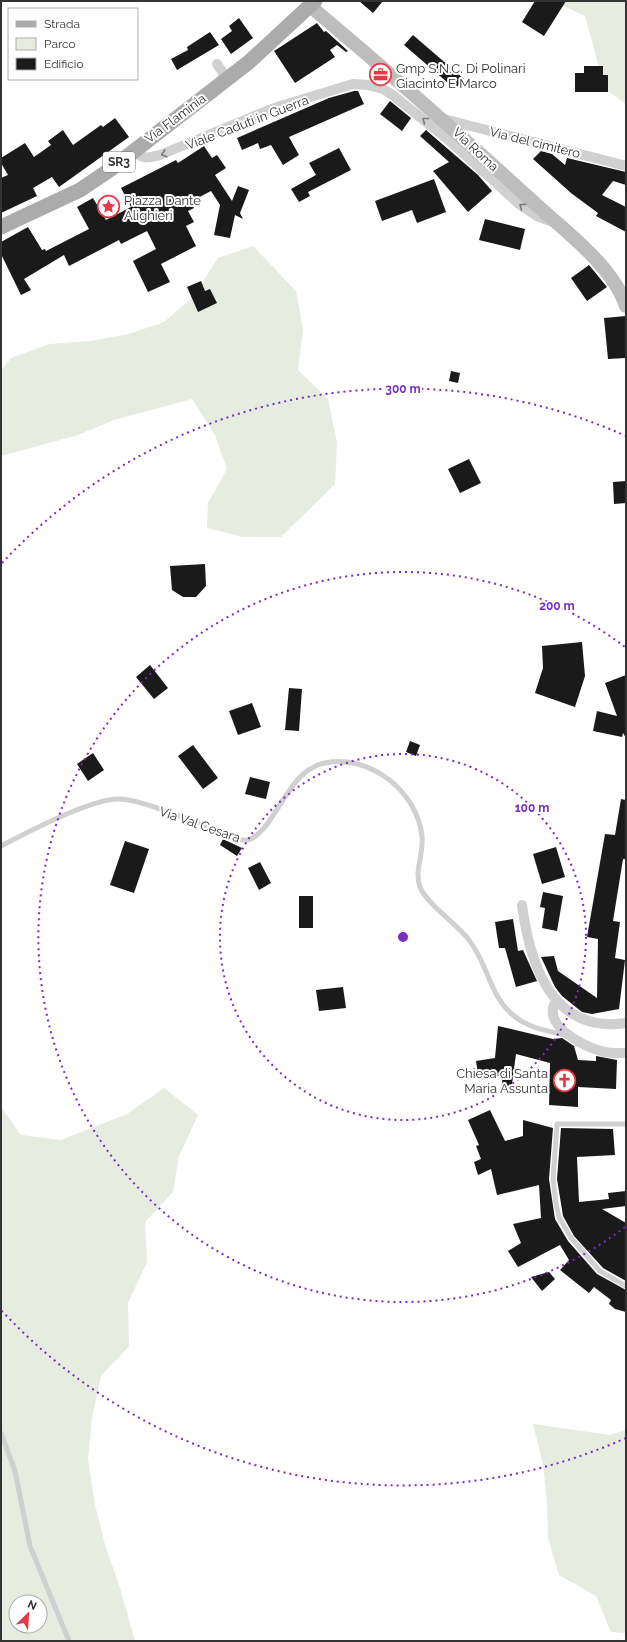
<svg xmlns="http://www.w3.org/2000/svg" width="627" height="1642" font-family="Raleway,sans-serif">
<rect width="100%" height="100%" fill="#fff"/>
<!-- green -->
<g fill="#e6ecdf" fill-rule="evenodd">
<polygon points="553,1 626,1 626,104 605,89 585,16"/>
<polygon points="253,246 296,291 303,330 298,370 328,399 337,442 335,484 281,537 242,537 207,528 208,503 227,469 215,435 192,399 114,420 78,435 1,456 1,371 11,358 50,344 90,341 129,334 164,322 193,297 218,258"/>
<path d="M164 1088 198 1115 179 1156 173 1192 145 1222 147 1262 128 1303 129 1346 101 1376 92 1418 88 1459 95 1505 105 1545 120 1588 135 1641H1V1107L21 1135 61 1140 127 1114ZM16 1602H40V1626H16Z"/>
<polygon points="533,1424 610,1435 626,1430 626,1633 611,1632 596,1596 559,1575 548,1538 547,1502 543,1464"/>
</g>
<!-- building -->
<g fill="#1a1a1a">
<polygon points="359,1 383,1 373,13"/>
<polygon points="535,1 566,1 544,36 522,22"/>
<polygon points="239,18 253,38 231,54 221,39 232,31 229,26"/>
<polygon points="317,23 324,32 326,31 348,51 346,52 337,45 330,50 335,57 295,83 274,51"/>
<polygon points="210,32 219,45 177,70 171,59 188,50 187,47"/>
<polygon points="413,35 464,79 455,89 404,45"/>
<polygon points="584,66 603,66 603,75 608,75 608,92 575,92 575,73 584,73"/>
<polygon points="354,91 358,91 364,104 289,137 299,155 283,165 271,145 260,149 258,143 242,150 237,138 329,98"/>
<polygon points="390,101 411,118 402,131 380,114"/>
<polygon points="115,118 129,137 59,187 52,177 33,188 37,196 1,213 1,178 8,175 1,163 1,158 25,143 34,157 51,145 48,141 63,130 73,145 101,125 103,127"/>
<polygon points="426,130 478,175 492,191 468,212 433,171 449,162 420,136"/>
<polygon points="204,146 212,158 217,155 226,168 215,175 232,201 238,186 249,190 240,213 243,219 235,215 230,238 214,235 220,205 211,191 190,202 194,208 188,211 194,222 186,226 196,246 161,264 170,282 148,292 133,261 156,249 147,231 121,244 119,240 69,266 64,255 24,279 31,290 21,295 1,254 1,242 28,227 42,250 45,249 46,251 89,229 77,207 93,198 106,220 131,207 121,188 176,160 178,163"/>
<polygon points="339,148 351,170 308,192 310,196 299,202 291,189 316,175 309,163"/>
<polygon points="541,151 552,154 565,165 567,158 626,172 626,185 613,181 602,195 626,207 626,232 596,216 598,213 571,193 533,159"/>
<polygon points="434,179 446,212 417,223 412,210 382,221 375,201"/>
<polygon points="485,219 525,229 520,250 479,240"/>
<polygon points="589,265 607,287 587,301 571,278"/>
<polygon points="201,281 205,291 210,289 217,303 198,312 187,287"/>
<polygon points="626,316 626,358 608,359 604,318"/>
<polygon points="451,371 460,373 458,383 449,381"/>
<polygon points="469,459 481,483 460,493 448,469"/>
<polygon points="626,481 626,503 614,504 613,482"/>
<polygon points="205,564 206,586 196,597 183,597 172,590 170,566"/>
<polygon points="582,642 585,676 575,707 535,693 543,668 542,646"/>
<polygon points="150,665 168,688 154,699 136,677"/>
<polygon points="626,675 626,738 623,733 622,737 593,731 597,711 617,716 605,683"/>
<polygon points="289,688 302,689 299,731 285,730"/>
<polygon points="252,703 261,727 238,735 229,711"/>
<polygon points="410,741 420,745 416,756 406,752"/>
<polygon points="193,745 218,778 203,789 178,756"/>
<polygon points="93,753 104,770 88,781 77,764"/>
<polygon points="250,777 270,782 266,799 245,794"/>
<polygon points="621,799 626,800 626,859 623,859 613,921 620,922 615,958 625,960 619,1009 592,1014 582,1012 562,996 555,987 541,957 554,956 558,971 597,998 598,939 587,937 605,834 615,835"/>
<polygon points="223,839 242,848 237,856 220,845"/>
<polygon points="125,841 149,849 134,893 110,885"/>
<polygon points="556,847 565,877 542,884 533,854"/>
<polygon points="260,862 271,883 259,890 248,868"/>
<polygon points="543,892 563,896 557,931 542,928 545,908 540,907"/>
<rect x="299" y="896" width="14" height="32"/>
<polygon points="513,919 518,951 523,950 537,981 516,987 505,948 499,948 495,922"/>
<polygon points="343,987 346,1008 319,1011 316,990"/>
<polygon points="498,1026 553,1039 562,1038 574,1046 578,1060 596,1061 596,1056 617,1060 616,1089 578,1087 578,1107 549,1105 550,1063 516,1054 511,1092 501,1091 503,1075 479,1080 476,1061 495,1058"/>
<polygon points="490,1110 505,1141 523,1136 523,1120 553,1128 549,1179 555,1219 568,1241 597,1274 626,1290 626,1312 615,1309 609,1304 611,1300 594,1287 589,1293 560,1270 569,1260 560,1245 518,1267 508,1251 521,1243 513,1224 541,1218 539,1185 497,1195 491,1169 478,1175 474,1162 481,1159 476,1146 479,1145 468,1120"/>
<polygon points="561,1128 613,1129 615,1155 577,1157 579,1202 609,1199 608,1193 626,1191 626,1206 602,1209 626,1223 626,1281 603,1268 574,1236 563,1216 557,1179"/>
<polygon points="549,1272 555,1279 542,1291 531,1277"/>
</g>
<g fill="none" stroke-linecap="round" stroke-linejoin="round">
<!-- lane -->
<g stroke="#d0d0d0" stroke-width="5">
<path d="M1 846C28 832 92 798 120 799 141 800 175 815 196 822 212 828 230 842 248 840 276 831 286 770 325 763 370 754 417 791 422 836 424 853 414 871 420 887 426 903 458 925 469 940 488 964 490 997 513 1015 528 1028 547 1031 566 1035"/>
<polyline points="626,1124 557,1124 553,1179 556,1204 559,1217 571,1238 600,1271 626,1286"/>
<polyline points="1,1433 15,1471 30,1546 69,1641"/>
</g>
<!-- street -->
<g stroke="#d0d0d0" stroke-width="10">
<polyline points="217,64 227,79"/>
<polyline points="444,119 626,166"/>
<path d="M133 150C142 160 148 158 160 155L274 108 353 84 368 85 383 89 394 96 451 142 519 204 537 216 553 222"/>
<path d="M522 905C530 965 552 1034 626 1023"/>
<path d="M557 1000C539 1023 582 1046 601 1051 609 1054 618 1053 626 1053"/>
</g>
<!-- secondary -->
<path stroke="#bdbdbd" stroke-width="14" d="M310 6C385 69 458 133 530 199 562 229 612 264 626 306"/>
<!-- primary -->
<polyline stroke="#ababab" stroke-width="15" points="1,227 80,190 111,169 249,62 315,1"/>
</g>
<!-- one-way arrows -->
<defs><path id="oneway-chevron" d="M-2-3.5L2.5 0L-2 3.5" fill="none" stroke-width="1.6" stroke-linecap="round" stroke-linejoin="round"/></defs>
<g stroke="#7a7a7a">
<use href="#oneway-chevron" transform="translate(425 120) rotate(-142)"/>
<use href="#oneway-chevron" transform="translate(164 154) rotate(164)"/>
<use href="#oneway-chevron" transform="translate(522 206) rotate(-143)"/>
</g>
<!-- distance rings -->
<g fill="none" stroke="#7b2cbf" stroke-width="2" stroke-dasharray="2 4">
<circle cx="403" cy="937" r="183"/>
<path d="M625 1227A365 365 0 1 1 625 647"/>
<path d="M626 1438A548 548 0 0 1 2 1311M2 563A548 548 0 0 1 626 436"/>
</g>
<!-- icons -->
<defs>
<symbol id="office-ring" viewBox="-11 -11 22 22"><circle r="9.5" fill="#fff" stroke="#e63946" stroke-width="1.5"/><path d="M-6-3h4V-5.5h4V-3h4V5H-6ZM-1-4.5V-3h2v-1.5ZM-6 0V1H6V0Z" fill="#e63946"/></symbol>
<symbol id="sight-ring" viewBox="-11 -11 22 22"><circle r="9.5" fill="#fff" stroke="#e63946" stroke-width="1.5"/><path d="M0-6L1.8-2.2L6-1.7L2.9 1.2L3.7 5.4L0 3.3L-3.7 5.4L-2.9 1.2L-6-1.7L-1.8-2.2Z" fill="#e63946"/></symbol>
<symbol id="church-ring" viewBox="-11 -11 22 22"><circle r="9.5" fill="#fff" stroke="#e63946" stroke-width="1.5"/><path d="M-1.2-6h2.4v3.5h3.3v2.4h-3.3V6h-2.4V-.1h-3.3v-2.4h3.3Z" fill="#e63946"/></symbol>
</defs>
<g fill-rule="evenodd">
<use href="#office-ring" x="368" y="62" width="25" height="25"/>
<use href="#sight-ring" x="96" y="194" width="25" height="25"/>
<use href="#church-ring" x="552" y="1068" width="25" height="25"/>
</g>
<g text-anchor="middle" stroke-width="4" stroke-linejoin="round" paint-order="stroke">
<!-- shield labels -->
<rect fill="#fff" stroke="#707070" stroke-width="1" x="103" y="152" width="32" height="20" rx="3"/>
<g font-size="12" font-weight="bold" fill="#333">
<text x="119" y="166">SR3</text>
</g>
<!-- poi labels -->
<g font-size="13" fill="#333" stroke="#fff" text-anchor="start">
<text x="396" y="73">Gmp S.N.C. Di Polinari<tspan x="396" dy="15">Giacinto E Marco</tspan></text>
<text x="124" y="205">Piazza Dante<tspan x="124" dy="15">Alighieri</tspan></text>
<text x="548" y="1078" text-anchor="end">Chiesa di Santa<tspan x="548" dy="15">Maria Assunta</tspan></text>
</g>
<!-- street labels -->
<g font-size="13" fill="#333" stroke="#fff">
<text transform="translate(175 118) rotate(-37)" y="5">Via Flaminia</text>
<text transform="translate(247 122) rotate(-21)" y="5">Viale Caduti in Guerra</text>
<text transform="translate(535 142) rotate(14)" y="5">Via del cimitero</text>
<text transform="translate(476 149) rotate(43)" y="5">Via Roma</text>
<text transform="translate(200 824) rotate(19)" y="5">Via Val Cesara</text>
</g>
</g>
<circle cx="403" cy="937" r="6" fill="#7b2cbf" stroke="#fff" stroke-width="2"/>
<g font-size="12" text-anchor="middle" font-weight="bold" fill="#7b2cbf" stroke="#fff" stroke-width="4" stroke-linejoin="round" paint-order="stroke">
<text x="403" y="393">300 m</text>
<text x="557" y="610">200 m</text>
<text x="532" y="812">100 m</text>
</g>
<!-- border -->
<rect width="627" height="1642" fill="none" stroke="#333333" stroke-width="4"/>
<!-- legend -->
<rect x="8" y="8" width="130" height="72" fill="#ffffff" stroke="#adadad"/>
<rect x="16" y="21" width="20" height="6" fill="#ababab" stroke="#adadad"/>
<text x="44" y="28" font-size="12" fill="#333333">Strada</text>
<rect x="16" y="38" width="20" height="12" fill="#e6ecdf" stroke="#adadad"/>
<text x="44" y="48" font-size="12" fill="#333333">Parco</text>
<rect x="16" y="58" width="20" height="12" fill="#1a1a1a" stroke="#adadad"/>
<text x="44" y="68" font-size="12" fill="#333333">Edificio</text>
<!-- north arrow -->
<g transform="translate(28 1614) rotate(25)"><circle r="19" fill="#ffffff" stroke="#adadad"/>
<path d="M0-3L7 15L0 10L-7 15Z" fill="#e63946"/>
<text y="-6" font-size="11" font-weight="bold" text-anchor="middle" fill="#333333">N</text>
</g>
</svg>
